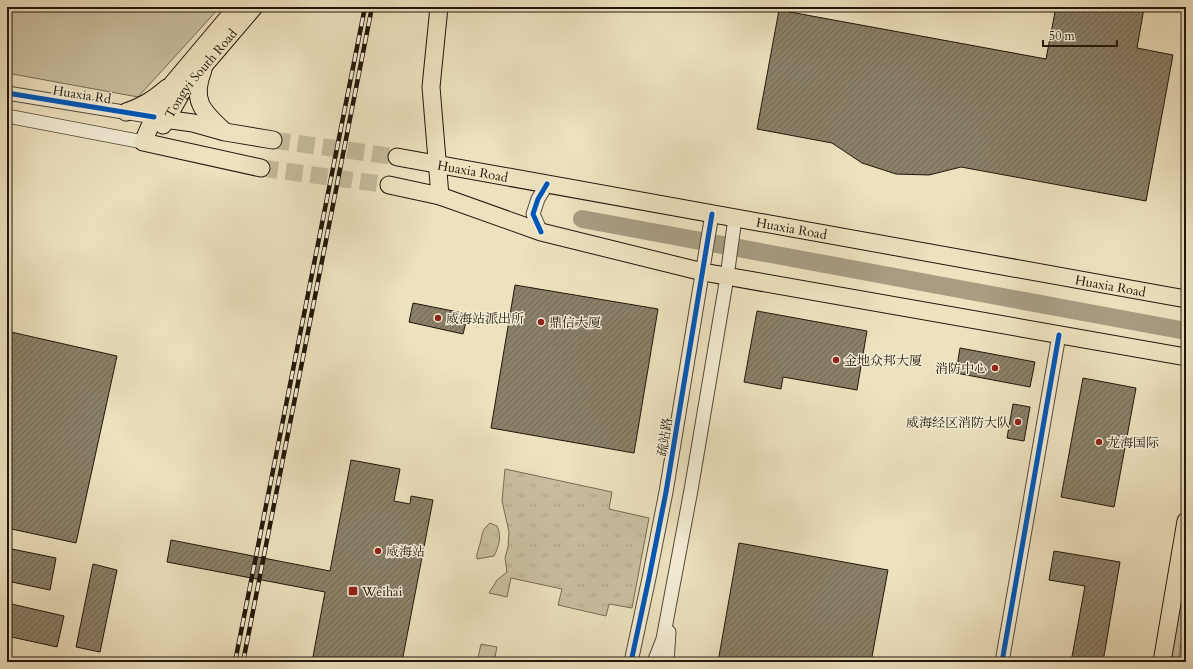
<svg xmlns="http://www.w3.org/2000/svg" width="1193" height="669" font-family="Cardo,'Noto Serif SC',serif">
<defs>
<pattern id="grass-tufts" width="24" height="20" patternUnits="userSpaceOnUse"><rect width="24" height="20" fill="#cabf9f"/><path d="M3 7l-1-3M5 7V3M7 7l1-3M15 17l-1-3M17 17v-4M19 17l1-3" fill="none" stroke="#ada388"/></pattern>
<pattern id="building-hatch" width="6" height="6" patternUnits="userSpaceOnUse"><rect width="6" height="6" fill="#8b8068"/><path d="M-1 1l2-2M0 6l6-6M5 7l2-2" fill="none" stroke="#716854"/></pattern>
</defs>
<rect width="100%" height="100%" fill="#ede1be"/>
<filter id="stains"><feTurbulence type="fractalNoise" baseFrequency=".005" numOctaves="4"/><feColorMatrix values="0 0 0 0 .2 0 0 0 0 .09 0 0 0 0 .02 0 0 0 .5 -.17"/></filter>
<radialGradient id="worn" r=".72"><stop offset=".6" stop-color="#630" stop-opacity="0"/><stop offset="1" stop-color="#630" stop-opacity=".3"/></radialGradient>
<!-- grass -->
<g fill="url(#grass-tufts)" stroke="#766b54">
<polygon points="505,469 612,492 609,509 649,518 632,608 609,604 606,616 558,605 562,589 511,578 507,597 489,593 497,580 507,572 505,558 508,547 509,532 502,501"/>
<path d="M490 523 497 526C502 536 499 546 494 556L477 559C476 554 478 552 479 547 483 536 480 531 490 523Z"/>
<polygon points="1186,570 1186,615 1178,662 1170,662"/>
<polygon points="481,644 497,647 494,662 477,662"/>
</g>
<!-- green -->
<polygon fill="#cabf9f" stroke="#766b54" points="7,7 220,7 138,97 7,73"/>
<g fill="none" stroke-linecap="round" stroke-linejoin="round">
<!-- river -->
<polyline stroke="#a89c81" stroke-width="18" points="582,219 1186,331"/>
</g>
<!-- building -->
<g fill="url(#building-hatch)" stroke="#21170a">
<polygon points="1056,7 1138,7 1144,8 1137,48 1173,55 1146,201 961,167 929,175 896,174 862,163 832,143 757,129 779,10 1046,59"/>
<polygon points="515,285 658,309 634,453 491,428"/>
<polygon points="413,303 468,314 463,334 409,322"/>
<polygon points="757,311 867,331 857,390 783,377 781,389 744,382"/>
<polygon points="11,332 117,356 76,543 7,528 7,351"/>
<polygon points="960,348 1035,362 1030,387 956,373"/>
<polygon points="1083,378 1136,388 1114,507 1061,497"/>
<polygon points="1013,404 1030,407 1024,441 1007,438"/>
<polygon points="351,460 400,469 394,501 410,504 411,496 433,500 402,662 312,662 325,592 167,562 171,540 330,571"/>
<polygon points="739,543 888,570 871,662 718,662"/>
<polygon points="7,548 56,558 50,590 7,581"/>
<polygon points="1054,551 1120,562 1103,662 1071,662 1085,586 1049,580"/>
<polygon points="93,564 117,570 100,652 76,647"/>
<polygon points="7,603 64,616 57,647 7,636"/>
</g>
<g fill="none" stroke-linecap="round" stroke-linejoin="round">
<!-- major-tunnel -->
<g stroke="#c4b99a" stroke-width="17" stroke-dasharray="17 8" stroke-linecap="butt">
<polyline points="273,140 397,157"/>
<polyline points="261,168 389,185"/>
</g>
<defs>
<g id="minor">
<polyline points="7,93 154,117"/>
<polyline points="7,116 143,142"/>
<polyline points="541,232 533,214 538,199 547,184"/>
<polyline points="631,662 649,578 666,492 712,214"/>
<polyline points="654,662 663,639 691,490 727,277 735,218"/>
<polyline points="667,662 669,632"/>
<polyline points="1002,662 1059,335"/>
</g>
<g id="major">
<polyline points="237,7 173,83 154,117 143,142 261,168"/>
<polyline points="439,7 431,87 440,196"/>
<path d="M203 70C191 100 202 111 224 131"/>
<path d="M126 112C143 106 153 100 167 88"/>
<polyline points="157,118 193,123 225,132 273,140"/>
<path id="s1" d="M163 125 183 90 254 7"/>
<path id="s2" d="M397 157 1186 299"/>
<polyline points="389,185 440,196 541,232 703,272 1186,357"/>
<polyline points="1162,662 1186,521"/>
</g>
</defs>
<!-- minor casing -->
<use href="#minor" stroke="#544a37" stroke-width="15"/>
<!-- major casing -->
<use href="#major" stroke="#21170a" stroke-width="19"/>
<!-- minor -->
<use href="#minor" stroke="#f3ecd5" stroke-width="13"/>
<!-- major -->
<use href="#major" stroke="#ede1be" stroke-width="17"/>
<defs>
<g id="rail">
<polyline points="235,662 365,7"/>
<polyline points="243,662 372,7"/>
</g>
</defs>
<!-- rail casing -->
<use href="#rail" stroke="#21170a" stroke-width="4.5"/>
<!-- rail -->
<use href="#rail" stroke="#f3ecd5" stroke-width="3" stroke-dasharray="9" stroke-linecap="butt"/>
<defs>
<g id="cycleway">
<polyline points="7,93 154,117"/>
<polyline points="541,232 533,214 538,199 547,184"/>
<polyline points="631,662 649,578 666,492 712,214"/>
<polyline points="1002,662 1059,335"/>
</g>
</defs>
<!-- cycleway casing -->
<use href="#cycleway" stroke="#f3ecd5" stroke-width="8"/>
<!-- cycleway -->
<use href="#cycleway" stroke="#0057b8" stroke-width="5"/>
</g>
<!-- markers -->
<g fill="#8f2418" stroke="#f3ecd5" stroke-width="1.5">
<circle cx="438" cy="318" r="4"/>
<circle cx="541" cy="322" r="4"/>
<circle cx="836" cy="360" r="4"/>
<circle cx="995" cy="368" r="4"/>
<circle cx="1018" cy="422" r="4"/>
<circle cx="1099" cy="442" r="4"/>
<circle cx="378" cy="551" r="4"/>
<rect x="348" y="586" width="10" height="10" rx="2"/>
</g>
<g text-anchor="middle" stroke-width="3" stroke-linejoin="round" paint-order="stroke">
<!-- street labels -->
<g font-size="13" fill="#21170a" stroke="#f3ecd5">
<text dy="5" stroke="none"><textPath href="#s1" startOffset="64">Tongyi South Road</textPath></text>
<text transform="translate(82 94) rotate(9)" y="5">Huaxia Rd</text>
<text dy="5" stroke="none"><textPath href="#s2" startOffset="77">Huaxia Road</textPath></text>
<text dy="5" stroke="none"><textPath href="#s2" startOffset="401">Huaxia Road</textPath></text>
<text dy="5" stroke="none"><textPath href="#s2" startOffset="725">Huaxia Road</textPath></text>
<text transform="translate(664 437) rotate(-81)" y="5">疏站路</text>
</g>
<!-- poi labels -->
<g font-size="13" fill="#21170a" stroke="#f3ecd5" text-anchor="start">
<text x="446" y="323">威海站派出所</text>
<text x="549" y="327">鼎信大厦</text>
<text x="844" y="365">金地众邦大厦</text>
<text x="987" y="373" text-anchor="end">消防中心</text>
<text x="1010" y="427" text-anchor="end">威海经区消防大队</text>
<text x="1107" y="447">龙海国际</text>
<text x="386" y="556">威海站</text>
<text x="362" y="596">Weihai</text>
</g>
</g>
<!-- margin -->
<rect width="1193" height="669" fill="none" stroke="#ede1be" stroke-width="24"/>
<rect x="8" y="8" width="1177" height="653" fill="none" stroke="#21170a" stroke-width="2"/>
<rect x="12" y="12" width="1169" height="645" fill="none" stroke="#21170a"/>
<!-- scale -->
<path d="M1043 40v6h74v-6" fill="none" stroke="#21170a" stroke-width="2"/>
<text x="1049" y="40" font-size="12" fill="#21170a" stroke="#f3ecd5" stroke-width="3" paint-order="stroke">50 m</text>
<rect width="100%" height="100%" filter="url(#stains)"/>
<rect width="100%" height="100%" fill="url(#worn)"/>
</svg>
